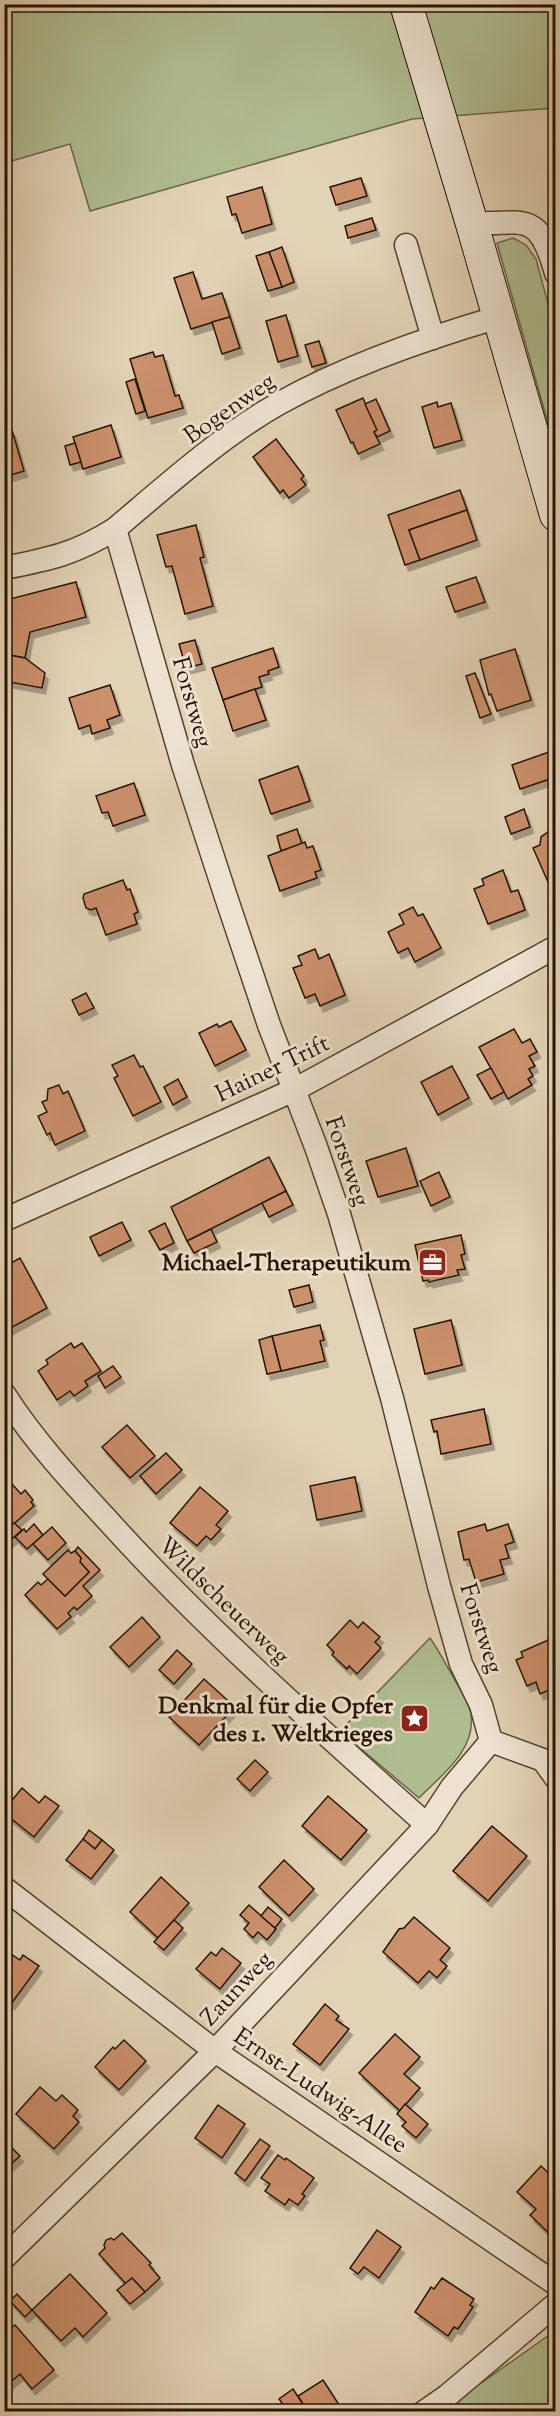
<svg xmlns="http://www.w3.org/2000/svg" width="560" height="2416" font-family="'Sorts Mill Goudy',serif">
<defs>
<filter id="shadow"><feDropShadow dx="3.5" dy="6" stdDeviation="0" flood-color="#0004"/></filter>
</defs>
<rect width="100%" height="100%" fill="#e3d3b6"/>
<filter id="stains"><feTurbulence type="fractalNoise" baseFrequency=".00333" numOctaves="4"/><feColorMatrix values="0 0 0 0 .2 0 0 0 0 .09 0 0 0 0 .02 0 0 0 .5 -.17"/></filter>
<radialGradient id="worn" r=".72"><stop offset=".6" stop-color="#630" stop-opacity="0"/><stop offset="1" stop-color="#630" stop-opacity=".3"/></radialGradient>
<!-- green -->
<g fill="#b0bd91" stroke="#6a6848" stroke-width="1.5">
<polygon points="5,5 555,5 555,108 412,119 90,211 70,144 5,163"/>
<polygon points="513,238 526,245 536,259 555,330 555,448 497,243"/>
<path d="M430 1638C440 1652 447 1667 456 1682 461 1692 470 1704 471 1715 476 1751 440 1776 419 1798L340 1731Z"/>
<polygon points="555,2331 555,2411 440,2412"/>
</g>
<!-- building -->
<g fill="#cb906c" stroke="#251200" stroke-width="1.5" filter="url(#shadow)">
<polygon points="361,178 367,196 336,205 330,187"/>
<polygon points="262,187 272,224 242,233 236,214 232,215 227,197"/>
<polygon points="372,218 376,230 348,238 345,226"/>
<polygon points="282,247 294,282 282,287 269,252"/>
<polygon points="269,252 282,287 268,291 256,256"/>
<polygon points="193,272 202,299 222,293 230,317 191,329 174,278"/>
<polygon points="286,315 298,356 278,362 266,321"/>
<polygon points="230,317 240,348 222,354 212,322"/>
<polygon points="319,341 326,363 312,367 305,345"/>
<polygon points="153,352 155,357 163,355 175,396 179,395 183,408 148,418 130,359"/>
<polygon points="135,379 145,411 136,414 126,382"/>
<polygon points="363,398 377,430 374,432 380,444 358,454 353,442 351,443 336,410"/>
<polygon points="376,399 390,431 377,437 374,432 377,430 365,404"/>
<polygon points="437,402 438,407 451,403 462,440 434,448 422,407"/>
<polygon points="111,425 121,457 83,469 73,437"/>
<polygon points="12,430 24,471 4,477 4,433"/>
<polygon points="276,439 304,476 301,479 306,485 289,498 283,490 280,493 253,457"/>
<polygon points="75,443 81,462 70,465 65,446"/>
<polygon points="460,490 467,510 409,530 420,560 405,565 388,515"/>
<polygon points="467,510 477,540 420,560 409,530"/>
<polygon points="196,525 204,557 200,558 213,606 185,614 172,566 166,567 157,535"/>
<polygon points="476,577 485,602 455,612 446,587"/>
<polygon points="76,582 86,617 30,632 25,658 4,654 6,600"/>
<polygon points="195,640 202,664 186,668 179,644"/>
<polygon points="273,648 279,667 268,671 269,674 259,677 262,687 223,700 212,668"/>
<polygon points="515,649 531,700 497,711 491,694 489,695 480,660"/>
<polygon points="4,654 25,658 45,673 42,688 4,681"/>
<polygon points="475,673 491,714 480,718 466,676"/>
<polygon points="110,685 120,715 107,720 110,728 92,734 90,725 79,729 69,698"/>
<polygon points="255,689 266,720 233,731 223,700"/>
<polygon points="549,752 556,777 520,789 512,765"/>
<polygon points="298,766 310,801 271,814 259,780"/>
<polygon points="134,783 145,815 113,826 108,812 102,813 96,796"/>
<polygon points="524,809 530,827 511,834 505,817"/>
<polygon points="297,829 302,844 281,851 277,836"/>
<polygon points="552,829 556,830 556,878 548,882 533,848 540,845 541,837"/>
<polygon points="305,842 307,848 313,846 321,870 315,872 317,878 280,891 268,856"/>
<polygon points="503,870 511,892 518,890 525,910 488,924 474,889 484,885 482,879"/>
<polygon points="123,880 127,890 130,889 138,912 134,914 137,924 106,935 96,908 91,910 86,908 83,898 84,894"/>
<polygon points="413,907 418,916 423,914 441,948 415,962 408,948 398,953 388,932 404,924 399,914"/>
<polygon points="315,949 319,959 329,954 345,995 320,1006 315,994 305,998 293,968 302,965 298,956"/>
<polygon points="86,993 94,1008 79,1015 72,1000"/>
<polygon points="231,1021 246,1050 215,1066 199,1033 217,1024 219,1027"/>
<polygon points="514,1029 522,1043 530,1039 537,1052 529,1056 535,1066 529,1069 533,1076 528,1079 532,1085 508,1099 479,1047"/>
<polygon points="134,1055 140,1067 143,1066 161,1102 133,1116 114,1078 118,1076 112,1065"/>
<polygon points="452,1066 469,1098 438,1115 421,1082"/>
<polygon points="491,1068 504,1092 491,1099 477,1075"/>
<polygon points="178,1079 187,1097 173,1105 164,1087"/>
<polygon points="59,1085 63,1094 68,1091 85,1131 55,1145 50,1133 47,1135 38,1116 47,1112 42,1102 47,1100 48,1089"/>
<polygon points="406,1148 418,1186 378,1197 366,1161"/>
<polygon points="269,1157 286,1191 187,1241 171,1207"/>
<polygon points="439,1172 450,1197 431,1206 420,1181"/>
<polygon points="286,1191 293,1205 269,1217 262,1203"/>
<polygon points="122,1222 131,1240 99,1256 90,1237"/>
<polygon points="165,1223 174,1243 160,1250 149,1231"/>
<polygon points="211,1229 217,1242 194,1253 187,1241"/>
<polygon points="461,1235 465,1254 461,1255 465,1269 457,1270 459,1275 429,1282 428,1280 423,1281 415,1245"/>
<polygon points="20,1258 47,1308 7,1330 4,1325 4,1267"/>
<polygon points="309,1285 313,1302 294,1307 289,1290"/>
<polygon points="451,1320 462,1365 425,1374 414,1329"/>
<polygon points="320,1325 324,1340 320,1341 325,1361 281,1371 272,1336"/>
<polygon points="272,1336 281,1371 267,1374 259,1340"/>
<polygon points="71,1343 74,1348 82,1343 101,1371 85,1381 88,1386 74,1396 70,1391 57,1400 38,1371 48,1364 46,1360"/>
<polygon points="113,1366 121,1377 105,1388 98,1376"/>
<polygon points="484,1409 491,1444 441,1454 437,1431 434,1432 431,1420"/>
<polygon points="127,1425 155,1456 130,1478 102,1447"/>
<polygon points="166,1453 182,1470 156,1494 140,1476"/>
<polygon points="355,1477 362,1511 317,1520 310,1486"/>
<polygon points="12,1484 21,1494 25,1490 33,1500 31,1502 34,1506 8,1529 4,1525 4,1490"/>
<polygon points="200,1487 228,1511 216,1525 221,1529 211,1540 206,1536 197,1546 170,1523"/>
<polygon points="14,1523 22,1530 4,1546 4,1525 8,1529"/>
<polygon points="34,1524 43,1535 27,1549 15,1537 24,1529 26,1532"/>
<polygon points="485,1524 487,1531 508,1524 514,1542 505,1545 509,1558 500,1560 504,1574 476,1582 469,1559 464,1560 458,1532"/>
<polygon points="52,1527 66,1543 48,1560 33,1544"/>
<polygon points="78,1547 100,1570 83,1586 92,1596 77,1610 74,1607 68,1613 71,1617 57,1629 25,1595 38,1582 41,1585 48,1579 65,1596 89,1572 80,1562 81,1558 75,1551"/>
<polygon points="68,1550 71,1553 75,1551 81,1558 80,1562 89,1572 65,1596 43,1574"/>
<polygon points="142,1617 160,1637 129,1667 110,1647"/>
<polygon points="350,1620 358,1628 363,1622 380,1637 375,1642 381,1648 357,1674 349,1666 347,1669 332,1655 334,1652 327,1645"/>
<polygon points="553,1638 556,1645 556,1687 540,1694 536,1682 527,1686 516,1660 523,1657 521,1652"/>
<polygon points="177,1650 192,1664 174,1684 159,1670"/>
<polygon points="204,1679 235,1707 199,1745 169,1717"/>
<polygon points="255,1760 268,1772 250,1791 237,1779"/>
<polygon points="22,1788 39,1803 45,1796 59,1806 34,1837 4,1813 4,1810"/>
<polygon points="328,1796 367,1830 341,1860 302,1826"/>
<polygon points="492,1826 527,1856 488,1901 453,1871"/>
<polygon points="89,1830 102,1840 95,1849 83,1839"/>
<polygon points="83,1839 95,1849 102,1840 114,1850 91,1879 66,1860"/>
<polygon points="284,1860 314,1889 289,1916 259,1887"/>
<polygon points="161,1877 189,1903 158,1938 130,1912"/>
<polygon points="249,1905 276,1929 267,1940 258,1932 253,1938 244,1929 249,1923 240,1915"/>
<polygon points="268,1907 282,1919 275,1928 261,1916"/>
<polygon points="414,1917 450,1948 440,1960 447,1966 437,1978 429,1971 418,1983 383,1952 399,1929 404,1928"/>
<polygon points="174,1920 183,1928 164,1950 154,1942"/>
<polygon points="222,1948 241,1963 220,1989 196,1969 211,1952 216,1956"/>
<polygon points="5,1950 20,1960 23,1955 39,1966 11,2004 4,1999"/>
<polygon points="325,2004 339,2016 336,2020 349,2029 320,2065 293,2044"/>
<polygon points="395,2034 420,2057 404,2074 420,2088 400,2111 359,2073"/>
<polygon points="124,2040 146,2061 119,2090 95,2067 113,2047 115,2049"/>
<polygon points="40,2087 56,2101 62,2095 78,2110 73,2116 79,2122 54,2149 16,2114"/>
<polygon points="405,2104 428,2124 416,2138 402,2126 406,2122 397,2114"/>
<polygon points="218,2105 245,2124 222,2158 195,2138"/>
<polygon points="260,2139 270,2146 245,2181 235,2173"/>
<polygon points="4,2140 20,2156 4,2170"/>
<polygon points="278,2155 285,2160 286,2158 314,2178 302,2194 305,2196 298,2205 289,2199 285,2205 265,2191 270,2184 261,2178"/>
<polygon points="541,2166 556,2180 555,2239 530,2215 536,2209 517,2192"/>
<polygon points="377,2230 401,2247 379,2278 364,2267 358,2274 350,2268"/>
<polygon points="122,2233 151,2263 149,2265 160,2278 145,2292 132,2278 126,2284 99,2254 105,2248 104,2245 106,2240 111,2238 114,2240"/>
<polygon points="70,2274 107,2313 83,2337 75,2328 61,2341 32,2310"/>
<polygon points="132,2278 145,2292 130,2304 117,2290"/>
<polygon points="442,2278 474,2299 470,2305 473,2307 458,2329 454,2327 448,2336 415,2312 431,2287 434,2289"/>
<polygon points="17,2294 32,2310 25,2317 10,2301"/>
<polygon points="15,2325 54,2370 32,2389 20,2374 7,2385 4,2383 4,2333"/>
<polygon points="323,2380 343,2411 342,2412 308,2412 298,2396"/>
<polygon points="293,2389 308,2412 270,2412 282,2403 279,2399"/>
</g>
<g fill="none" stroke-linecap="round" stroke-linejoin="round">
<defs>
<g id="street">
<path d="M472 224C528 222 539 213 556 273"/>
<polyline points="406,245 433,338"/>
<polyline points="115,529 183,765 225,894 269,1025 316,1147 339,1214 392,1398 439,1586 461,1664 481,1705 491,1741"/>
<path d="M4 568C50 559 75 554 115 529 166 486 220 437 278 404 344 367 427 338 499 317"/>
<polyline points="4,1220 294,1090 556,947"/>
<path d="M4 1394C34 1441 73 1483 111 1524 209 1632 319 1728 427 1825"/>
<polyline points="491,1741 543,1760 556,1778"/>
<polyline points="4,1888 215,2051 556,2284"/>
<polyline points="4,2258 215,2051 427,1825 452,1787 491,1741"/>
<polyline points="424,2412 447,2396 556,2304"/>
</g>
<polyline id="secondary" points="406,4 472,224 556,515"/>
</defs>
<!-- street casing -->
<use href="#street" stroke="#54422e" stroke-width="25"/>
<!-- secondary casing -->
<use href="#secondary" stroke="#251200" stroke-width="34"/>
<!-- street -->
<use href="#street" stroke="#ede2d0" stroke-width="22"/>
<!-- secondary -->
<use href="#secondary" stroke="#ede2d0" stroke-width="32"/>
</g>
<!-- icons -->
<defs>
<symbol id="office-square" viewBox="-11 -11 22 22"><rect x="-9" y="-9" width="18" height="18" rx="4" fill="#8f2418" stroke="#ede2d0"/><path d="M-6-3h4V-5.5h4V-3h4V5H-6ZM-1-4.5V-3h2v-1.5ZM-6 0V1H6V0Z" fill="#fff"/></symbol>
<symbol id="sight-square" viewBox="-11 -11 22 22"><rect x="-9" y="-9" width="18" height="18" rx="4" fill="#8f2418" stroke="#ede2d0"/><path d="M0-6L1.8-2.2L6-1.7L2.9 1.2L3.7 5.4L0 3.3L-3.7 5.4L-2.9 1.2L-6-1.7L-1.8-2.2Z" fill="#fff"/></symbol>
</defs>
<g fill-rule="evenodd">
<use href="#office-square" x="416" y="1246" width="33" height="33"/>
<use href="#sight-square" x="398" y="1702" width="33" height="33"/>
</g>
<g text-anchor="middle" stroke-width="6" stroke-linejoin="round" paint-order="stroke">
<!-- street labels -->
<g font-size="24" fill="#251200" stroke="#ede2d0">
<text transform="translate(229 408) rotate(-35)" y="8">Bogenweg</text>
<text transform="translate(193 702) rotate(74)" y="8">Forstweg</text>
<text transform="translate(272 1068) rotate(-26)" y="8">Hainer Trift</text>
<text transform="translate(348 1161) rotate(71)" y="8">Forstweg</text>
<text transform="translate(224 1600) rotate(44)" y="8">Wildscheuerweg</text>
<text transform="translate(482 1628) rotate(72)" y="8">Forstweg</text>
<text transform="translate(236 1988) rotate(-47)" y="8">Zaunweg</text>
<text transform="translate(321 2090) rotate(34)" y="8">Ernst-Ludwig-Allee</text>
</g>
<!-- poi labels -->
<g font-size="24" font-weight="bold" fill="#251200" stroke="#ede2d0" text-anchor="end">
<text x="411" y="1270">Michael-Therapeutikum</text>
<text x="393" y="1713">Denkmal für die Opfer<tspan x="393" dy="28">des 1. Weltkrieges</tspan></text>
</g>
</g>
<!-- margin -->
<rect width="560" height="2416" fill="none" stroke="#e3d3b6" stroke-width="24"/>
<rect x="6" y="6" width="548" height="2404" fill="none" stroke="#251200" stroke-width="3"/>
<rect x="12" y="12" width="536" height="2392" fill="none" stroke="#251200" stroke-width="1.5"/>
<rect width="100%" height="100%" filter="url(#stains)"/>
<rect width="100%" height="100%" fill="url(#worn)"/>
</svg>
